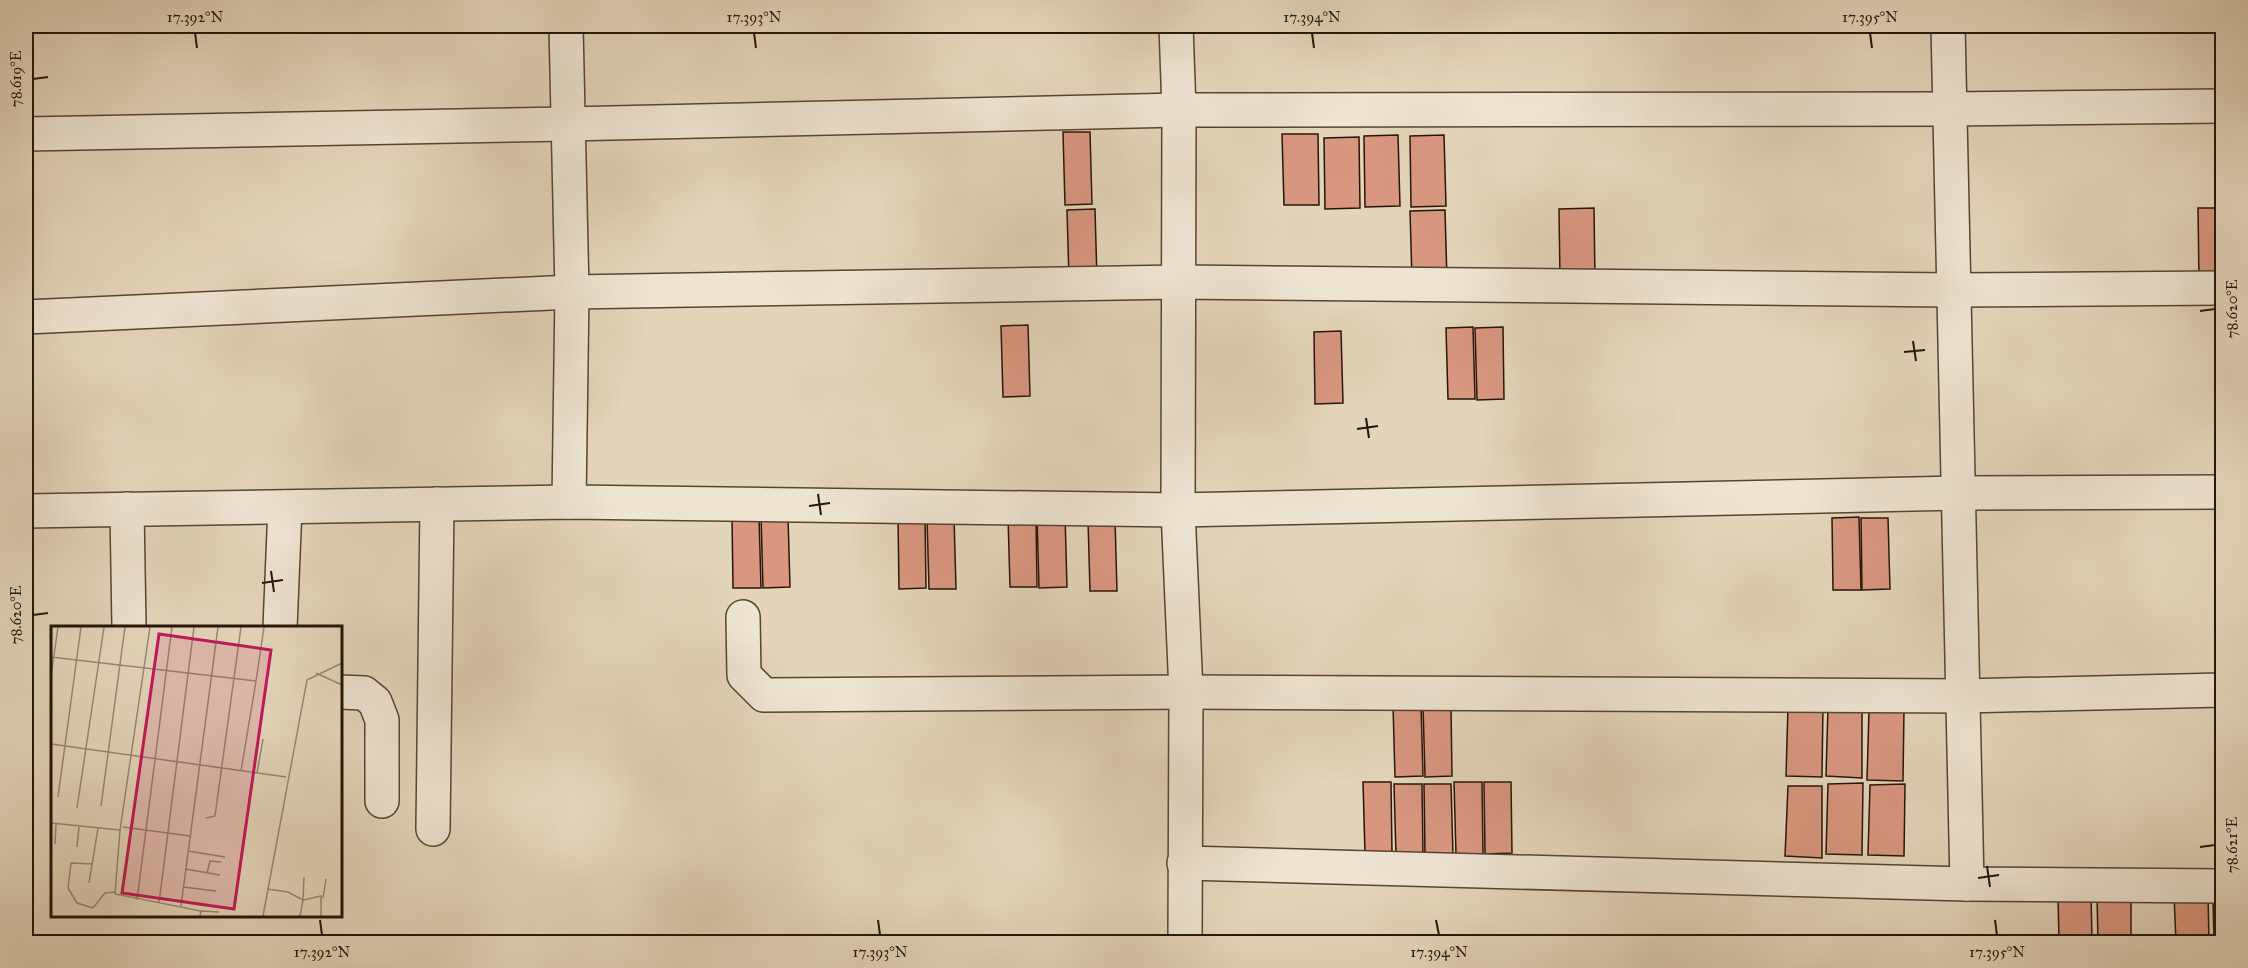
<svg xmlns="http://www.w3.org/2000/svg" width="2248" height="968" font-family="'IM FELL Great Primer',serif">
<rect width="100%" height="100%" fill="#e3d5ba"/>
<filter id="stains"><feTurbulence type="fractalNoise" baseFrequency=".00333" numOctaves="4"/><feColorMatrix values="0 0 0 0 .2 0 0 0 0 .09 0 0 0 0 .02 0 0 0 .5 -.17"/></filter>
<radialGradient id="worn" r=".72"><stop offset=".6" stop-color="#630" stop-opacity="0"/><stop offset="1" stop-color="#630" stop-opacity=".3"/></radialGradient>
<!-- building -->
<g fill="#d99780" stroke="#291409" stroke-width="1.5">
<polygon points="1063,132 1090,132 1092,204 1065,205"/>
<polygon points="1282,134 1318,134 1319,205 1284,205"/>
<polygon points="1398,135 1400,206 1365,207 1364,136"/>
<polygon points="1444,135 1446,206 1411,207 1410,136"/>
<polygon points="1359,137 1360,208 1325,209 1324,138"/>
<polygon points="1594,208 1595,280 1560,280 1559,209"/>
<polygon points="2198,208 2222,208 2222,279 2199,280"/>
<polygon points="1095,209 1097,280 1069,281 1067,210"/>
<polygon points="1445,210 1447,281 1412,281 1410,211"/>
<polygon points="1028,325 1030,396 1003,397 1001,326"/>
<polygon points="1473,327 1475,399 1448,399 1446,328"/>
<polygon points="1503,327 1504,399 1477,400 1475,328"/>
<polygon points="1341,331 1343,403 1315,404 1314,332"/>
<polygon points="759,515 761,588 733,588 732,516"/>
<polygon points="1036,515 1037,587 1010,587 1008,516"/>
<polygon points="1065,515 1067,587 1039,588 1037,516"/>
<polygon points="761,516 788,516 790,587 763,588"/>
<polygon points="898,517 925,517 926,588 899,589"/>
<polygon points="954,517 956,589 929,589 927,518"/>
<polygon points="1859,517 1861,590 1833,590 1832,518"/>
<polygon points="1861,518 1888,518 1890,589 1862,590"/>
<polygon points="1115,519 1117,591 1090,591 1088,520"/>
<polygon points="1421,704 1423,776 1395,777 1393,705"/>
<polygon points="1423,705 1451,705 1452,776 1425,777"/>
<polygon points="1823,705 1822,777 1786,776 1788,706"/>
<polygon points="1862,706 1862,778 1826,776 1828,707"/>
<polygon points="1904,709 1903,781 1867,780 1869,710"/>
<polygon points="1363,782 1391,782 1392,853 1365,854"/>
<polygon points="1454,782 1482,782 1483,854 1456,854"/>
<polygon points="1484,782 1511,782 1512,853 1485,854"/>
<polygon points="1863,783 1862,855 1826,854 1828,784"/>
<polygon points="1394,784 1422,784 1423,855 1396,856"/>
<polygon points="1424,784 1451,784 1453,855 1425,856"/>
<polygon points="1905,784 1904,856 1868,855 1870,785"/>
<polygon points="1788,786 1822,786 1822,858 1785,856"/>
<polygon points="2091,893 2092,942 2059,942 2058,894"/>
<polygon points="2208,894 2209,942 2176,942 2174,895"/>
<polygon points="2097,895 2131,895 2131,942 2098,942"/>
<polygon points="2213,899 2222,899 2222,942 2214,942"/>
</g>
<g fill="none" stroke-linecap="round" stroke-linejoin="round">
<defs>
<g id="minor">
<polyline points="566,26 572,292 569,502"/>
<polyline points="1176,26 1179,110 1178,510 1186,692 1185,942"/>
<polyline points="1948,26 1967,884 2222,886"/>
<polyline points="26,134 568,124 1179,110 1950,109 2222,106"/>
<polyline points="26,317 572,292 1178,282 1953,290 2222,288"/>
<polyline points="127,509 129,628"/>
<polyline points="26,511 569,502 1178,510 1958,493 2222,492"/>
<polyline points="743,617 744,675 764,695 1186,692 1963,696 2222,690"/>
<polyline points="280,628 285,507"/>
<polyline points="340,692 364,693 375,702 382,720 382,801"/>
<polyline points="433,829 437,504"/>
<polyline points="1184,863 1967,884"/>
</g>
</defs>
<!-- minor casing -->
<use href="#minor" stroke="#584435" stroke-width="36"/>
<!-- minor -->
<use href="#minor" stroke="#ede4d2" stroke-width="33"/>
</g>
<!-- ticks -->
<path fill="none" stroke="#291409" stroke-width="2" d="M195 33 197 48M754 33 756 48M1312 33 1314 48M1870 33 1872 48M33 79 48 77M2200 311 2215 309M1913 341 1916 361M1904 352 1925 350M1366 418 1369 438M1357 429 1378 426M818 494 821 515M809 506 830 503M271 571 274 592M262 583 283 580M33 615 48 613M2200 847 2215 845M1987 866 1990 887M1978 878 1999 875M320 920 322 935M878 920 880 935M1436 920 1439 935M1995 920 1997 935"/>
<!-- overview -->
<g transform="translate(51 626)">
<rect width="291" height="291" fill="#e3d5ba"/>
<path fill="none" stroke="#998873" stroke-width="1.5" d="M99 1 69 204 64 268 150 285 149 290M0 31 205 55 213 1M265 47 291 59M0 50 7 1M0 118 235 151M190 145 205 55M206 147 212 113M7 171 30 1M50 180 74 1M26 182 53 1M155 192 164 190 190 1M0 197 69 204M72 201 139 210M4 218 5 198M26 221 28 201M137 225 174 231M41 238 20 237 17 262 26 277 42 282 54 267 64 266M134 243 169 249M156 247 159 235 170 236M38 257 47 202M132 261 165 265M216 263 237 266 252 274 253 251M272 272 275 253M86 274 121 1M108 277 143 1M130 280 167 1M150 285 168 286M212 290 256 54 291 37M249 290 252 274 270 270V290"/>
<path fill="#c2185b" fill-opacity="0.15" stroke="#c2185b" stroke-width="3" d="M108 8 220 24 183 283 71 267Z"/>
<rect width="291" height="291" fill="none" stroke="#291409" stroke-width="3"/>
</g>
<!-- margin -->
<rect width="2248" height="968" fill="none" stroke="#e3d5ba" stroke-width="66"/>
<rect x="33" y="33" width="2182" height="902" fill="none" stroke="#291409" stroke-width="2"/>
<g font-size="15" text-anchor="middle" fill="#291409">
<text x="195" y="22">17.392°N</text>
<text x="754" y="22">17.393°N</text>
<text x="1312" y="22">17.394°N</text>
<text x="1870" y="22">17.395°N</text>
<text transform="translate(16 79) rotate(-90)" y="5">78.619°E</text>
<text transform="translate(2232 309) rotate(-90)" y="5">78.620°E</text>
<text transform="translate(16 615) rotate(-90)" y="5">78.620°E</text>
<text transform="translate(2232 845) rotate(-90)" y="5">78.621°E</text>
<text x="322" y="957">17.392°N</text>
<text x="880" y="957">17.393°N</text>
<text x="1439" y="957">17.394°N</text>
<text x="1997" y="957">17.395°N</text>
</g>
<rect width="100%" height="100%" filter="url(#stains)"/>
<rect width="100%" height="100%" fill="url(#worn)"/>
</svg>
